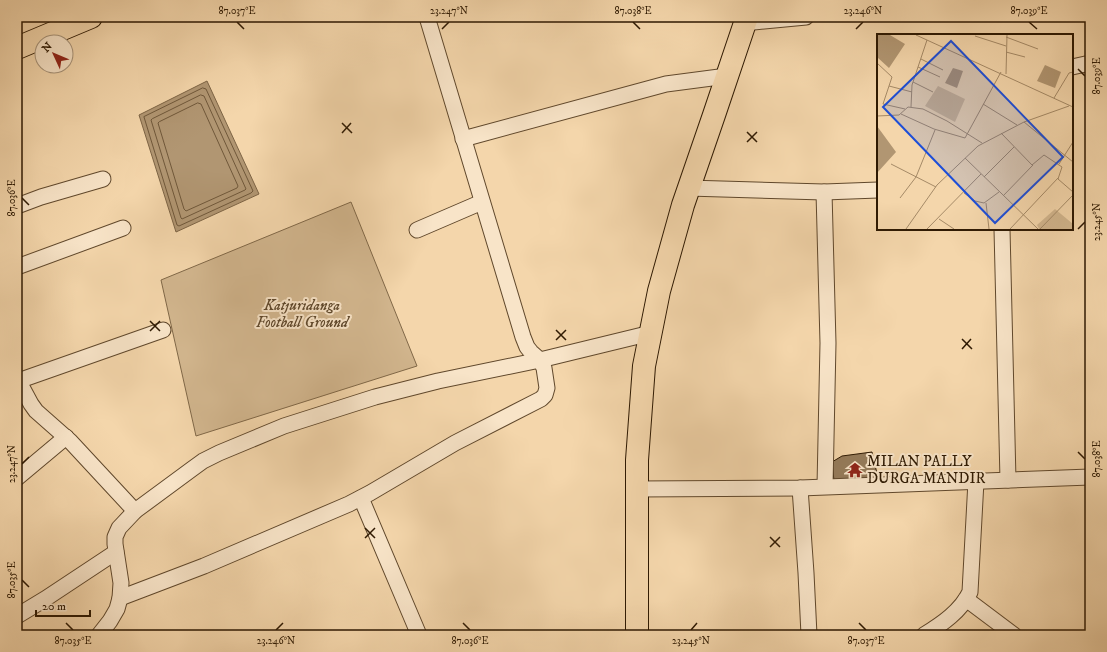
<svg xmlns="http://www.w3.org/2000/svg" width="1107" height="652" font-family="'IM FELL DW Pica',serif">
<rect width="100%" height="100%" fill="#f4d6ab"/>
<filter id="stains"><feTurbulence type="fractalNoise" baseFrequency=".005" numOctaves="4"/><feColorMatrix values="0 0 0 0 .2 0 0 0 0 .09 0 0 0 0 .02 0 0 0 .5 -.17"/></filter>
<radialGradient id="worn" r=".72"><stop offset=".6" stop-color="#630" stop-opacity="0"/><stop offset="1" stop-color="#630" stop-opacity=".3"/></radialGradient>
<!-- green -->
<polygon fill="#d2b68e" stroke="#806848" points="351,202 417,366 196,436 161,280"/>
<!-- water -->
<polygon fill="#b19672" stroke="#7d6445" points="207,81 259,194 176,232 139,115"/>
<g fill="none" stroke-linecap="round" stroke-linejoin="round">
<!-- shore -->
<g stroke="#70583a" stroke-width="1">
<polygon points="203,88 206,89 253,191 251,193 179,226 177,225 144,117"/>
<polygon points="201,95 204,96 246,189 245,190 182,219 181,218 151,120 152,119"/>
<polygon points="198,103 201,104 238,186 237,188 186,211 184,209 158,123 159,122"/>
</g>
</g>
<!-- building -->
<polygon fill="#957b5a" stroke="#2e1902" points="872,452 878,478 834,481 832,462 842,456"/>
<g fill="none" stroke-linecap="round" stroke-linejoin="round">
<defs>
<g id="minor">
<polyline points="744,23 806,17"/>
<polyline points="1072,67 1090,63"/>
<polyline points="463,139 666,84 727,76"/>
<polyline points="688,188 824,192 878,190"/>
<polyline points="824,192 828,343 825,486"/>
<polyline points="17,206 41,197 103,179"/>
<polyline points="1002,229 1008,480"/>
<polyline points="417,230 482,202"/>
<polyline points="17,267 123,228"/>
<polyline points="17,378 31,404 36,411 70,441 135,511"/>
<polyline points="18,381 163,330"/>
<polyline points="17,478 66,437"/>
<polyline points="800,488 806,573 809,635"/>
<polyline points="637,489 800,488 1090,477"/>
<polyline points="361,498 419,635"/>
<polyline points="120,598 204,566 349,504 370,493 455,443 541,399 545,395 547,388 544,368 540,360 531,352 527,347 523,337 427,17"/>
<polyline points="966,599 1014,635"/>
<polyline points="17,616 45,599 116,552"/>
<polyline points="99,635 110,621 117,609 120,598 121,583 115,544 115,537 119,528 135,511 192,469 203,461 219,453 284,426 375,397 438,381 540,360 651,333"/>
<path d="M924 635C942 624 961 611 970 592L976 481"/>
</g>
<polyline id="primary" points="637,635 637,460 644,366 659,291 683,205 714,115 747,17"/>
<polyline id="trunk" points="17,48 91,17"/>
</defs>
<!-- minor casing -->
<use href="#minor" stroke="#60482c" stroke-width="17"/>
<!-- primary casing -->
<use href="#primary" stroke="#2e1902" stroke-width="24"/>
<!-- trunk casing -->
<use href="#trunk" stroke="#2e1902" stroke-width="24"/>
<!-- minor -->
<use href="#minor" stroke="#f8e4c8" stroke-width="15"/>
<!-- primary -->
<use href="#primary" stroke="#f4d6ab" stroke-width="22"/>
<!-- trunk -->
<use href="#trunk" stroke="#f4d6ab" stroke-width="22"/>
</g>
<!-- ticks -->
<path fill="none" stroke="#2e1902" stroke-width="1.5" d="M237 22 244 29M633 22 640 29M1029 22 1037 29M442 29 449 22M856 29 863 22M1078 69 1085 76M342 123 352 133M747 132 757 142M342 133 351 123M747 142 757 132M22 198 29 205M1078 229 1085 222M150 321 160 331M556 330 566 340M150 331 160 321M962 339 972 349M556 340 566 330M962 349 971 339M1078 452 1085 459M22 464 29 457M365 528 375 538M770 537 780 547M365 538 375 528M770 547 780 537M22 580 29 587M66 623 73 630M463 623 470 630M859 623 866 630M276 630 283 623M691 630 697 623"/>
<!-- icons -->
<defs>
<symbol id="temple-bare" viewBox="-9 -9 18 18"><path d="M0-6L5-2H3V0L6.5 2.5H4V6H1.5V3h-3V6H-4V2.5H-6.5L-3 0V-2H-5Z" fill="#8f2418" stroke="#f8e4c8" stroke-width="2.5" paint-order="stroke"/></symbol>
</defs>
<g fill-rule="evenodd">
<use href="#temple-bare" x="844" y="459" width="22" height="22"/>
</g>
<g text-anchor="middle" stroke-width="4" stroke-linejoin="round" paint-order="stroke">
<!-- park labels -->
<g font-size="15" font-style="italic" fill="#5f482c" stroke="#f8e4c8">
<text x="302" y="310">Katjuridanga<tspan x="302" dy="17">Football Ground</tspan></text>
</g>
<!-- poi labels -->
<g font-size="15" fill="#2e1902" stroke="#f8e4c8" text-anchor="start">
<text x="867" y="466">MILAN PALLY<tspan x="867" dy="17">DURGA MANDIR</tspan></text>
</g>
</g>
<!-- overview -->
<g transform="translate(877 34)">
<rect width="196" height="196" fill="#f4d6ab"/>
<path d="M61 52 88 65 78 88 48 72ZM178 175 196 190V195H162L160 191Z" fill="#d2b68e"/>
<path d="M0 1H13L28 10 12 34 0 23ZM168 31 184 38 178 54 160 47ZM76 34 86 37 80 54 68 49ZM0 92 19 118 0 139Z" fill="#b19672"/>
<path fill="none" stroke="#a58a67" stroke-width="1" d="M39 1 196 73M98 2 129 12M129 3 161 15M129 18 148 23M44 25 66 36M0 29 15 43 6 70 28 75M41 33 63 43M129 40 130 1M36 48 56 58M12 52 35 58M177 64 192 39 196 38M106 70 140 91M34 73 35 51 50 6M24 80 57 95 88 104 124 38M0 82 22 81 31 73 46 75 70 87 105 109M147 88 196 128M124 99 155 131 167 121 185 133 181 145 196 158M88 124 161 195M14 130 59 153M182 130 196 108M107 143 137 113M87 159 98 167 107 169 122 158M126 162 156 131M23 164 39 143 58 96M109 169 112 195M62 185 77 195M29 195 60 151 101 112 147 88 192 72M50 195 104 140M133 195 181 144M163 195 196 161"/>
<path fill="#1d4ed8" fill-opacity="0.15" stroke="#1d4ed8" stroke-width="2" d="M74 7 186 123 118 189 6 73Z"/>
<rect width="196" height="196" fill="none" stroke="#2e1902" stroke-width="2"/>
</g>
<!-- margin -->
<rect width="1107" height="652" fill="none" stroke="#f4d6ab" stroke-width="44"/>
<!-- north arrow -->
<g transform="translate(54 54) rotate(314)"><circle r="19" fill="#f8e4c8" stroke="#a79379"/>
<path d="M0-3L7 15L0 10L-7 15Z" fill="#8f2418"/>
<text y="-6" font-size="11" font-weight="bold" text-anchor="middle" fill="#2e1902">N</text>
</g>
<!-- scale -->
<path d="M36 610v6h54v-6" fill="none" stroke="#2e1902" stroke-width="2"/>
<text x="42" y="610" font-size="12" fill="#2e1902" stroke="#f8e4c8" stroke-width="3" paint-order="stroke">20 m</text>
<rect x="22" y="22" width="1063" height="608" fill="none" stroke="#2e1902" stroke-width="1.5"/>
<g font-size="10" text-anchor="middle" fill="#2e1902">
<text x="237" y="14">87.037°E</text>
<text x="449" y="14">23.247°N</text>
<text x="633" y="14">87.038°E</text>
<text x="863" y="14">23.246°N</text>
<text x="1029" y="14">87.039°E</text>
<text transform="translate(1096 76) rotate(-90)" y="4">87.039°E</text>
<text transform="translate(11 198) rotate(-90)" y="4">87.036°E</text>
<text transform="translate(1096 222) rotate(-90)" y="4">23.245°N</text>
<text transform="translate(1096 459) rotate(-90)" y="4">87.038°E</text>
<text transform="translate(11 464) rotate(-90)" y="4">23.247°N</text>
<text transform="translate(11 580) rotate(-90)" y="4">87.035°E</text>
<text x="73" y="644">87.035°E</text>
<text x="276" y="644">23.246°N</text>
<text x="470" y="644">87.036°E</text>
<text x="691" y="644">23.245°N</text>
<text x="866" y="644">87.037°E</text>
</g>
<rect width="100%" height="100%" filter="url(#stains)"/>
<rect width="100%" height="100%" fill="url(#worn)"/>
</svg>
